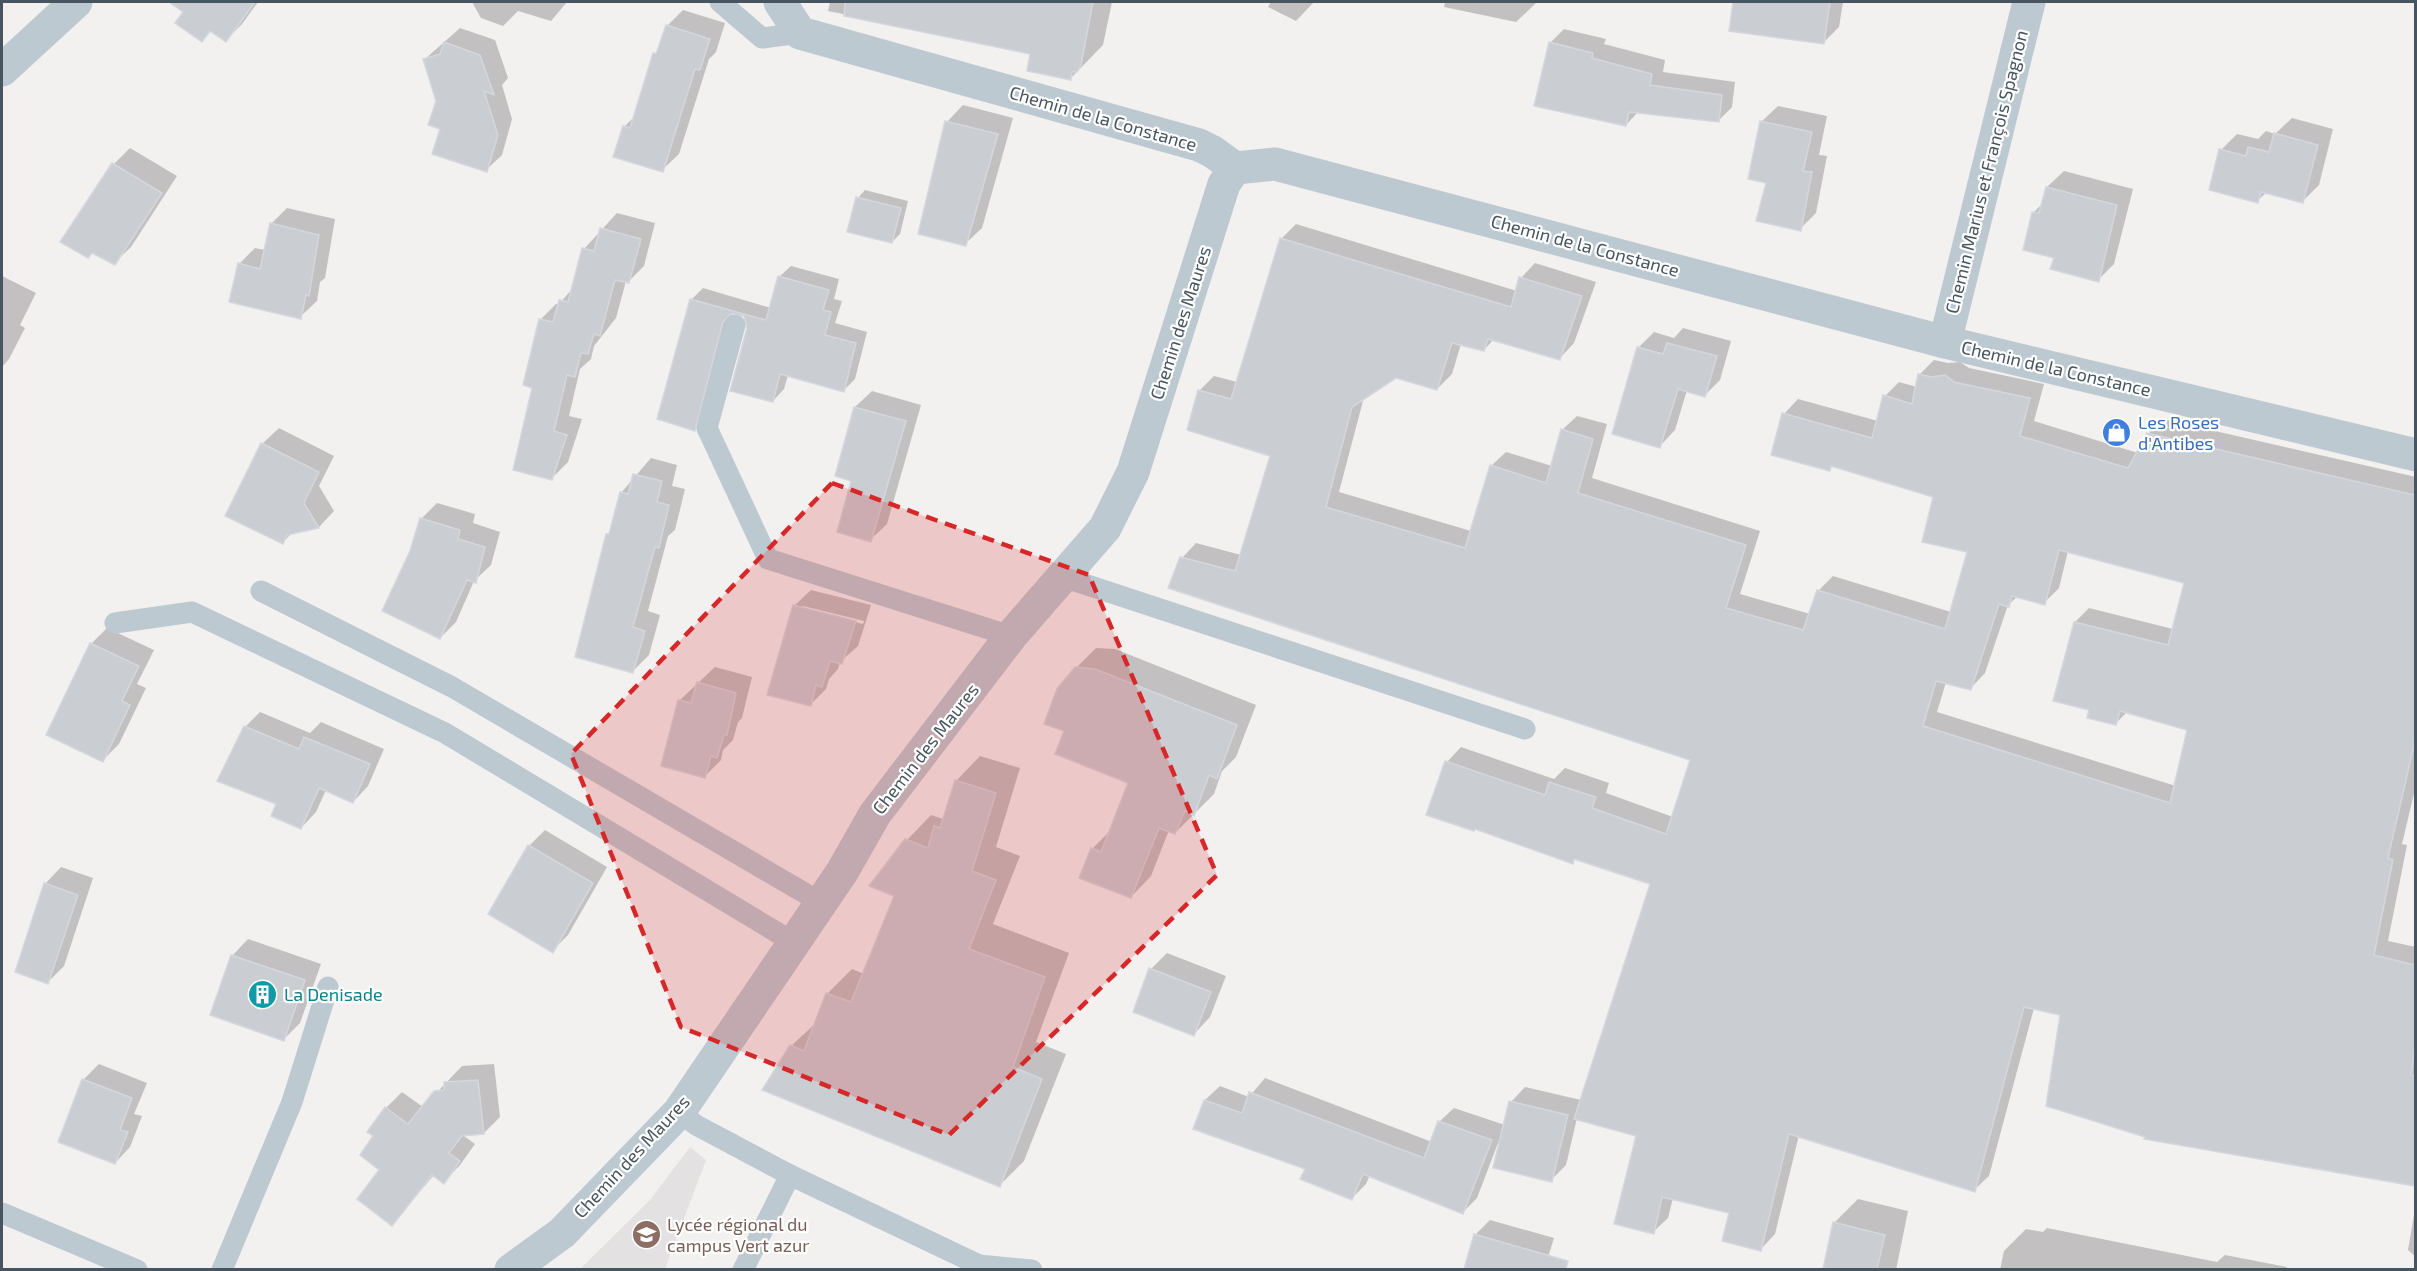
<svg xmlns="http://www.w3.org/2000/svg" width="2417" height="1271" font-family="'Exo 2',sans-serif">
<rect width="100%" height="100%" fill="#f3f0f0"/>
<!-- education -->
<polygon fill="#e4e1e2" points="690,1147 706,1160 665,1269 580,1269 650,1200"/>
<!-- shadow -->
<g fill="#0003" fill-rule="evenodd">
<polygon points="192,2 258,2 242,24 226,40 212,30 202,40 177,23"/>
<polygon points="472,2 567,2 551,21 518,11 503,26 481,18"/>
<polygon points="830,2 1112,2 1103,45 1070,79 1032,53 828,11"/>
<polygon points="1271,2 1314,2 1296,21 1268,7"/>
<polygon points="1445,2 1537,2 1516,22 1444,7"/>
<polygon points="1735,2 1843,2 1839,27 1824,42 1731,30"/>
<polygon points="683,10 725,23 716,52 709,59 679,154 662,170 624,127 635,116 654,54 660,49 667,26"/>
<polygon points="460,28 495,40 508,78 502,85 512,119 502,155 486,170 442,128 438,101 425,59"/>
<polygon points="1564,29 1606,39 1604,44 1665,60 1663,72 1735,82 1732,107 1718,121 1638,112 1626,125 1550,43"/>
<polygon points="963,105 1013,118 982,228 965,244 947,122"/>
<polygon points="1778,106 1827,116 1819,155 1827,156 1816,213 1800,229 1761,122"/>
<polygon points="2292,118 2333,129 2319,185 2303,201 2267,192 2257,201 2221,150 2237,134 2258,139 2266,131 2275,134"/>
<polygon points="130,148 177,176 131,247 114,263 114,164"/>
<polygon points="2064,171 2133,189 2114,264 2098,280 2055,257 2033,213 2044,202 2047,187"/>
<polygon points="865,190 908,201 900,234 892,242 858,198"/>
<polygon points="287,208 335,219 325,278 320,282 317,301 300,317 239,264 255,248 265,250 271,224"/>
<polygon points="617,213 655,223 644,266 628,282 626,281 616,318 594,346 591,359 580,369 569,416 582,419 568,462 552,478 533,387 540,320 556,304 559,304 573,288 584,249"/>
<path d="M1296 224 1517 291 1521 278 1535 263 1596 282 1574 343 1560 358 1494 339 1484 350 1461 344 1452 374 1437 389 1396 377 1364 397 1339 492 1471 531 1491 466 1506 452 1552 466 1562 430 1577 416 1607 424 1592 478 1760 531 1740 594 1810 614 1818 591 1833 576 1951 612 1969 551 1935 496 1834 465 1829 470 1784 414 1798 399 1878 421 1885 396 1899 382 1917 387 1920 374 1934 360 1948 363 1960 362 1969 368 2044 384 2034 421 2138 453 2148 434 2163 419 2416 477V785L2402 844 2407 845 2388 941 2416 947V1184L2146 1138 2062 1013 2034 1008 1989 1176 1974 1190 1799 1135 1775 1234 1761 1249 1730 1212 1673 1198 1668 1218 1653 1232 1637 1135 1577 1118 1566 1165 1551 1180 1498 1143 1477 1198 1463 1212 1370 1175 1366 1184 1352 1198 1307 1168 1195 1128 1205 1100 1220 1086 1249 1097 1265 1078 1432 1142 1439 1122 1454 1108 1505 1125 1511 1102 1525 1087 1581 1100 1652 883 1576 858 1572 862 1476 827 1447 762 1461 747 1554 779 1565 768 1609 783 1606 793 1673 817 1692 759 1182 558 1196 543 1241 555 1272 455 1189 429 1200 390 1214 376 1237 382 1282 238ZM2068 551 2185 582 2173 629 2089 608 2075 622 2090 709 2115 724 2127 712 2189 729 2176 786 1937 712 1946 682 1971 688 1985 673 2008 605 2018 596 2044 603 2059 588Z"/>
<polygon points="791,266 839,279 834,299 842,301 835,323 867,332 855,379 843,391 788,375 784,389 773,401 746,315 733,311 706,418 695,429 691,300 703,288 771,308 779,277"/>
<polygon points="2,276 36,293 20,325 25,328 9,359 2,367"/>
<polygon points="1683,328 1731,341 1720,380 1705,395 1687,390 1675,430 1660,446 1638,348 1654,332 1674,338"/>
<polygon points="872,391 921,405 887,524 870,540 855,407"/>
<polygon points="279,428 334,456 319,486 334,511 319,527 292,533 283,542 262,444"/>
<polygon points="651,458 677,465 672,486 685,489 675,530 668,536 648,611 660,615 649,655 633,671 596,577 621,493"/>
<polygon points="437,503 475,514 473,523 500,532 491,565 474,581 456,622 440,638 421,519"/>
<path d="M811 590 871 605 858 646 840 662 838 669 829 679 826 689 810 705 794 606ZM803 606 864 621 863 624 803 609Z"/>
<polygon points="107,628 154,650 137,684 146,688 119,744 103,760 91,644"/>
<polygon points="1096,648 1115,649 1256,705 1236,757 1222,771 1214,794 1175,833 1169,830 1151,876 1131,897 1092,849 1112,829 1130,782 1066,730 1076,668"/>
<polygon points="715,667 752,677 742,718 738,722 733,740 723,750 721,760 705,776 679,701"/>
<polygon points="260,712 310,733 321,722 384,749 368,786 353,802 326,790 316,812 301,828 278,803 245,727"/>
<polygon points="980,756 1020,768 996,847 1020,856 993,924 1069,953 1036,1042 1066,1054 1024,1161 1000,1185 791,1046 817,1022 828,993 852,969 864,974 896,896 907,840 931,815 943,819 945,817 956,781"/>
<polygon points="545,830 607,867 568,935 552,951 490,914 529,846"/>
<polygon points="61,867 93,878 64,966 48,982 45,884"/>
<polygon points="248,939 321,964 300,1023 284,1039 232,956"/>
<polygon points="1167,953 1226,976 1210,1017 1194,1034 1151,969"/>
<polygon points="99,1064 147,1083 134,1114 142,1116 130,1147 115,1163 83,1080"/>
<polygon points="494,1064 500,1117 484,1133 465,1134 464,1136 475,1144 460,1165 444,1182 434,1175 392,1224 375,1136 386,1108 402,1092 423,1107 462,1066"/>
<polygon points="1858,1199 1908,1211 1896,1270 1823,1270 1834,1223"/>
<polygon points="2416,1203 2416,1257 2408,1250"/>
<polygon points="1490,1220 1554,1238 1544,1270 1465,1270 1476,1234"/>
<polygon points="2047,1228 2217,1262 2225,1255 2287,1267 2286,1270 2000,1270 2004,1251 2026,1229 2043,1232"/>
</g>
<!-- building -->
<g fill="#caced3" stroke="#d4d7dd" stroke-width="1.5" fill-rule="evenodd">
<polygon points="169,2 255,2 226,42 210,31 202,42 175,23 183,12"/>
<polygon points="845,2 1093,2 1081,65 1077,72 1072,72 1071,80 1027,71 1030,54 844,16"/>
<polygon points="1733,2 1830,2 1824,44 1729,31"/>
<polygon points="666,25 710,39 700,70 695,69 663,172 613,157 623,126 630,128 653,53 656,54"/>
<polygon points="444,42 480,55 494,95 484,91 498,135 487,172 432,154 440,129 428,125 436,101 423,59 440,54"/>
<polygon points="1549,42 1593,53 1592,58 1652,74 1650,85 1722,95 1719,122 1629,112 1626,126 1534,106"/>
<polygon points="945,121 998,134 966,246 918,234"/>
<polygon points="1760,121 1812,132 1803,171 1812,172 1801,231 1756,221 1766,183 1748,179"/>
<polygon points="2274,133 2318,145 2303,203 2261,192 2258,203 2209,190 2219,149 2246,156 2248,147 2269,152"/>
<polygon points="112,163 162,193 115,265 92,253 88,258 60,242"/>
<polygon points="2046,187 2117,205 2099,282 2050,269 2054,258 2023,250 2032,212 2039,213"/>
<polygon points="856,197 901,208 892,243 847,232"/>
<polygon points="270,223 319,235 309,296 306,295 301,319 229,302 238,263 260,269"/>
<polygon points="600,228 641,239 629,283 615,280 600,336 594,334 588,354 581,353 575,377 567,375 554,431 567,435 552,480 513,470 532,388 523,385 539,319 553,322 559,300 568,302 582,248 594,251"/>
<path d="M1280 238 1511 307 1519 277 1582 296 1560 360 1488 339 1484 351 1452 343 1437 390 1396 378 1352 407 1326 507 1465 548 1490 465 1546 483 1561 429 1593 439 1578 493 1746 545 1726 608 1803 630 1817 590 1945 629 1967 552 1922 542 1933 497 1831 466 1830 471 1771 455 1782 413 1872 438 1883 395 1912 404 1918 374 1932 377 1945 375 1954 382 2030 398 2020 436 2128 468 2147 433 2415 495V741L2388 858 2393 860 2374 955 2415 965V1045L2411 1075 2415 1076V1186L2144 1139 2145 1137 2046 1106 2060 1015 2024 1007 1975 1192 1789 1134 1761 1251 1722 1241 1729 1213 1662 1197 1654 1234 1614 1224 1636 1136 1574 1119 1650 884 1574 859 1573 864 1475 829 1474 831 1426 815 1445 761 1545 795 1549 782 1570 789 1596 797 1592 808 1666 834 1690 760 1168 588 1180 557 1235 571 1270 456 1187 430 1198 390 1231 399ZM2059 550 2184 583 2168 645 2074 622 2053 701 2089 710 2087 718 2116 725 2120 711 2187 730 2170 803 1923 726 1936 681 1971 690 1999 604 2009 607 2012 596 2045 605Z"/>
<polygon points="778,276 829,290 823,310 831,312 825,335 856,343 844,392 780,374 773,402 730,391 747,328 744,316 732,313 723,322 695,431 657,419 690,299 766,320"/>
<polygon points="1667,343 1717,356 1705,397 1678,389 1660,448 1612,434 1637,347 1663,354"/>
<polygon points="854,407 906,421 871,542 837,532 851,481 835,476"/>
<polygon points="261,443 319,472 304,503 319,528 287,535 283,544 225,516"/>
<polygon points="633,474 662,481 657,502 669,505 659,548 655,547 633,627 645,631 633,673 575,657 606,534 609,534 620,492 628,494"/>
<polygon points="420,518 460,530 458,539 485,547 476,583 467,580 440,639 382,611 410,551"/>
<polygon points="793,605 856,621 842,664 830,661 822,687 816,685 811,706 767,695"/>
<polygon points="90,643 139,666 122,701 130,705 103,762 46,735"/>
<polygon points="1075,667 1095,669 1237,725 1217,779 1209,775 1194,816 1185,811 1175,834 1159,828 1131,898 1079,878 1091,848 1101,852 1128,783 1055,754 1064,731 1044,724 1057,689"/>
<polygon points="697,682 736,693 727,735 724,735 717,758 711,756 705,778 661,766 678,700 691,703"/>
<polygon points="244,726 299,749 304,737 370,764 353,803 319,788 301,829 271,816 276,804 217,781"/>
<polygon points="955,780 996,793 972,871 996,880 969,949 1045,977 1013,1067 1042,1079 1000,1187 762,1090 790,1045 804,1051 826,993 851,1002 894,896 869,886 905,839 928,848 934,826 940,828"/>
<polygon points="528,845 593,883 553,953 488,914"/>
<polygon points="44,883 78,895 48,984 15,972"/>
<polygon points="231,955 305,980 284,1041 210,1015"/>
<polygon points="1149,968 1211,992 1194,1036 1133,1012"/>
<polygon points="82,1079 132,1098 120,1130 128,1132 115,1164 58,1142"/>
<polygon points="478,1080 484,1134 462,1136 449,1153 460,1161 444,1184 432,1175 392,1226 357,1199 379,1170 360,1155 373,1136 367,1132 385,1107 408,1124 434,1091 444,1090 444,1082"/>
<polygon points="1249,1092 1424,1158 1438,1121 1492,1140 1463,1214 1363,1174 1352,1200 1300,1179 1305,1169 1193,1129 1204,1100 1242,1113"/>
<polygon points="1509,1101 1568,1115 1552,1182 1493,1168"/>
<polygon points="1833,1222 1885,1235 1877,1269 1823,1269"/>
<polygon points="1474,1234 1568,1261 1566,1269 1464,1269"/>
</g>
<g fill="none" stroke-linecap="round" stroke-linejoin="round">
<!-- service -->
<g stroke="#bdc9d1" stroke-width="21">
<polyline points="720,2 762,38 800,33"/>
<polyline points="735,325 707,428 768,559 1011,636"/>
<polyline points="1063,577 1525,729"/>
<polyline points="261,591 452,687 820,902"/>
<polyline points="115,623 192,612 445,733 793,942"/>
<polyline points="679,1112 696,1125 790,1175 979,1265 1032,1270"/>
<polyline points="2,1213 137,1270"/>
<polyline points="222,1270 292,1102 328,987"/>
<polyline points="743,1270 790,1175"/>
</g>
<!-- minor -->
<g stroke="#bdc9d1" stroke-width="33">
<polyline points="780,2 800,33 1199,145 1213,152 1235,168 1275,164 1945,342 2416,455"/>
<polyline points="2,70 76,2"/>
<polyline points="1945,342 2029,2"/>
<polyline points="511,1270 562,1233 679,1112 842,872 875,814 1011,636 1105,528 1133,472 1224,184 1235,168"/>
</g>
</g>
<!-- marked area -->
<path fill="#d62828" fill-opacity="0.2" stroke="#d62828" stroke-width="4.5" stroke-dasharray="12 8" stroke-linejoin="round" d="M832 483 1089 575 1217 875 949 1135 681 1027 571 754Z"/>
<!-- icons -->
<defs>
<symbol id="shop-disc" viewBox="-11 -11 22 22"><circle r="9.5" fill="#3f7fe0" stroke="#fff"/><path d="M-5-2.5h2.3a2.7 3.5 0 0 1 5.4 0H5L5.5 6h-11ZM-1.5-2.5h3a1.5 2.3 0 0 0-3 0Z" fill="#fff"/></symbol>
<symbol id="building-disc" viewBox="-11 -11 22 22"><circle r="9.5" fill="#0f9aa8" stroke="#fff"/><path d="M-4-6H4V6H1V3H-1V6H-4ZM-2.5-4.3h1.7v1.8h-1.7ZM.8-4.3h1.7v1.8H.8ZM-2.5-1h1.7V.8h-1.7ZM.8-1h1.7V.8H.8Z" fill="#fff"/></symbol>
<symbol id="school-disc" viewBox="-11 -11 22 22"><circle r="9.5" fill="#8d6e63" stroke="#fff"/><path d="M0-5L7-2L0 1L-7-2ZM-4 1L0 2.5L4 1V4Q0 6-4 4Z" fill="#fff"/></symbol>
</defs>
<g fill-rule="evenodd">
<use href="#shop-disc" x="2100" y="416" width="33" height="33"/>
<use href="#building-disc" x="246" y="978" width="33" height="33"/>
<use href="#school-disc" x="630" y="1218" width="33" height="33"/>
</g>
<g text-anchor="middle" stroke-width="4.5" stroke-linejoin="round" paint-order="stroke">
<!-- street labels -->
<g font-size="18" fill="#465560" stroke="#fff">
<text transform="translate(1103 119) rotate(16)" y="6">Chemin de la Constance</text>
<text transform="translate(1987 172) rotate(-76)" y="6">Chemin Marius et François Spagnon</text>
<text transform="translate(1585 246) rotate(15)" y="6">Chemin de la Constance</text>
<text transform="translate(1181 323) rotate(-72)" y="6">Chemin des Maures</text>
<text transform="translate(2056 369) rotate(13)" y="6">Chemin de la Constance</text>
<text transform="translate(926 749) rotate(-52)" y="6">Chemin des Maures</text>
<text transform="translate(632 1157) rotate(-47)" y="6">Chemin des Maures</text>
</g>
<!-- shop labels -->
<g font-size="18" fill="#366cbe" stroke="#fff" text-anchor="start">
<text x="2138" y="429">Les Roses<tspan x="2138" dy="21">d'Antibes</tspan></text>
</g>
<!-- culture labels -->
<g font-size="18" fill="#0d838f" stroke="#fff" text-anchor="start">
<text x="284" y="1001">La Denisade</text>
</g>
<!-- education labels -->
<g font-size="18" fill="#785e54" stroke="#fff" text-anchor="start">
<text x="667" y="1231">Lycée régional du<tspan x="667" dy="21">campus Vert azur</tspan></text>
</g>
</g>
<!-- border -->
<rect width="2417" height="1271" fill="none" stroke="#465560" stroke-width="6"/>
</svg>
